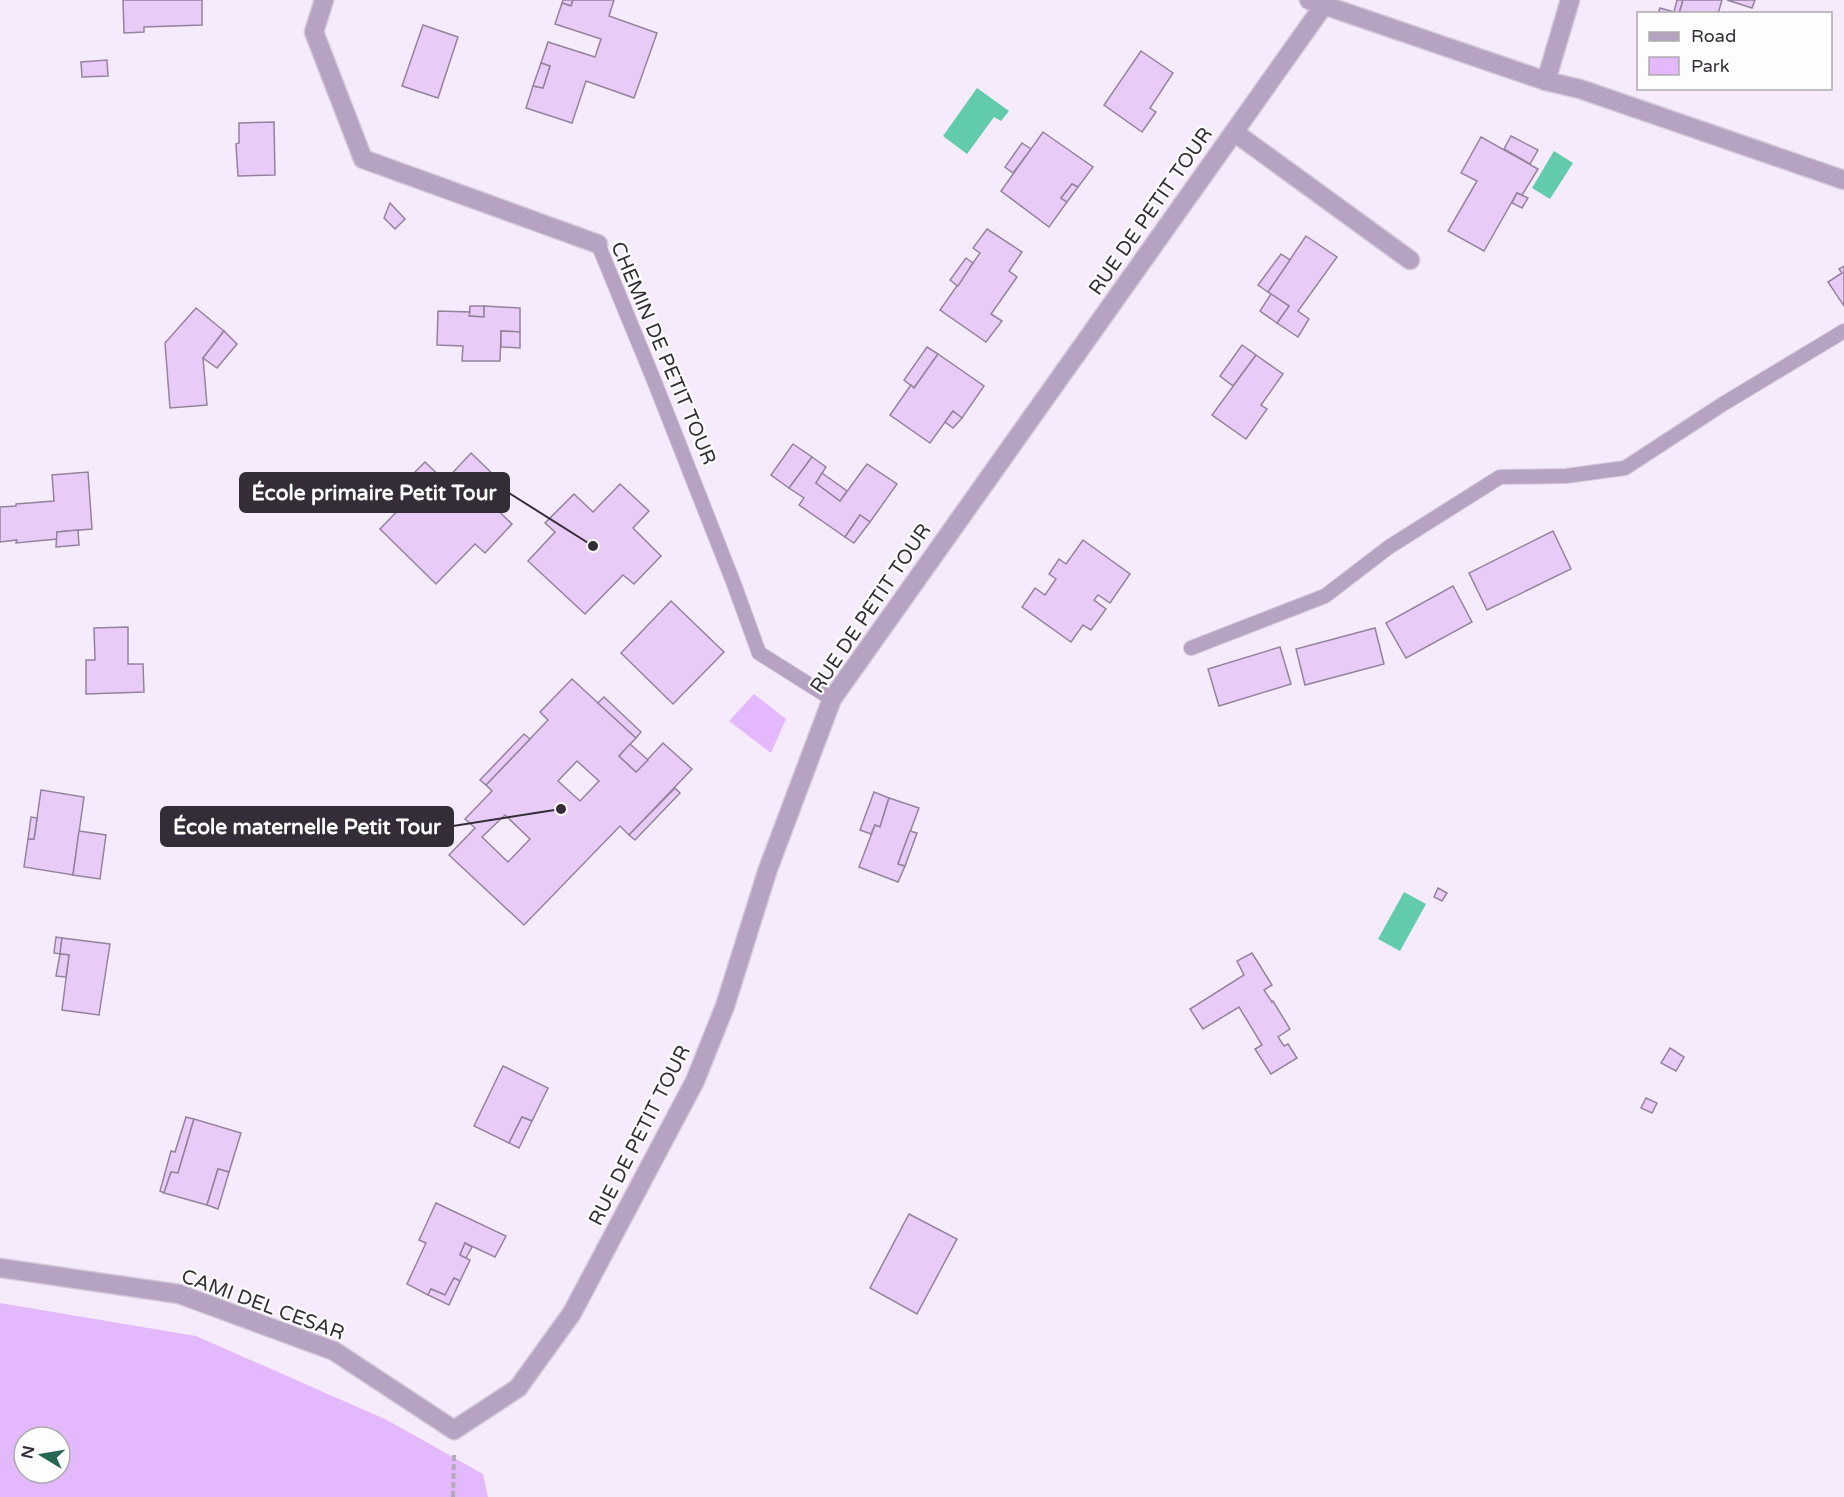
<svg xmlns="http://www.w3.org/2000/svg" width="1844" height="1497" font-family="'Varela Round',sans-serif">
<rect width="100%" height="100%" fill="#f6ebfc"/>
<!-- green -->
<g fill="#e4b8fc" fill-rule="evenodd">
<polygon points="754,694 786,719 771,753 729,721"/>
<path d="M0 1303 196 1336 387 1420 483 1474 488 1497H0ZM24 1437H60V1473H24Z"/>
</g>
<!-- water -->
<g fill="#61cbab">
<polygon points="977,88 1009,111 1001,121 994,117 967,154 943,136"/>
<polygon points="1554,151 1573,163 1550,199 1532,188"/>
<polygon points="1404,892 1426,904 1400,951 1378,939"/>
</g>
<!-- building -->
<g fill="#e8ccf7" stroke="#94839d" stroke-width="1.5" fill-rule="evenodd">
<polygon points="123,0 202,0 202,25 144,27 144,32 124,33"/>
<polygon points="563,0 573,0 571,6 562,3"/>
<polygon points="573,0 614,0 609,16 657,33 634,98 586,81 572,123 526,108 533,86 543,88 550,66 541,63 548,42 595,57 601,39 555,24 562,3 571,6"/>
<polygon points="1677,0 1683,0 1679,14 1674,12"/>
<polygon points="1682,0 1722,0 1718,14 1679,14 1683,0"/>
<polygon points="1727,0 1755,0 1752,8"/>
<polygon points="1660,8 1674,12 1678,14 1658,14"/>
<polygon points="423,25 458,37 438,98 402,86"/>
<polygon points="1141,51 1173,73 1150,108 1156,112 1142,132 1104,105"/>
<polygon points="107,60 108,76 82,77 81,62"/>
<polygon points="541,63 550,66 543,88 533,86"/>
<polygon points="274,122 275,175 238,176 236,144 239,143 239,123"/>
<polygon points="1043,132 1093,167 1078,187 1072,184 1061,198 1067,202 1049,227 1001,191"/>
<polygon points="1511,136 1538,150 1530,164 1504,149"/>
<polygon points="1481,137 1538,169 1522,195 1517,193 1484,251 1448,231 1477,181 1461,173"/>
<polygon points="1022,143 1031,149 1013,173 1005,167"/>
<polygon points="1072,184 1078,187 1067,202 1061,198"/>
<polygon points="1517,193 1528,198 1522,208 1512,203"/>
<polygon points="390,203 405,219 395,229 384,218"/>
<polygon points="987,229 1022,252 1009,271 1017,277 991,314 1002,321 986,342 940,310 980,253 973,248"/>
<polygon points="1306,236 1337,257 1298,311 1309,319 1298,337 1277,323 1289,306 1268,292"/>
<polygon points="1281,254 1290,260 1268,292 1258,285"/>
<polygon points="966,258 973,263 958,286 950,280"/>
<polygon points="1844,266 1844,306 1828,282 1842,273 1839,269"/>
<polygon points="1271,294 1289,306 1277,323 1260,311"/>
<polygon points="470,306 484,306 484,317 469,316"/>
<polygon points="484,306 520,308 520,332 501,331 500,361 462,361 463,346 437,345 438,311 470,312 469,316 484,317"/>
<polygon points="196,308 224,331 203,358 207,405 170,408 165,343"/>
<polygon points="224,331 237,344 217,368 203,358"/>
<polygon points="501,331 520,332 520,348 501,347"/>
<polygon points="1242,345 1256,355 1233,386 1220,376"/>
<polygon points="927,347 938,354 914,388 904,380"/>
<polygon points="938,354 984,386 962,418 953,411 930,443 890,415 911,385 914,388"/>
<polygon points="1256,355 1283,374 1261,405 1267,409 1246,439 1212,415"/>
<polygon points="953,411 962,418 953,428 945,422"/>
<polygon points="793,444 812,457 789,488 771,475"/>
<polygon points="471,453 499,480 484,497 512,524 485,553 475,544 436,584 380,529 407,501 396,491 425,462 445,481"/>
<polygon points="812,457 826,467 816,483 840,501 867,464 897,484 870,522 860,515 845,537 799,505 804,498 789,488"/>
<polygon points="88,472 92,529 57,532 57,539 16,543 17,540 0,542 0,507 16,506 16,504 54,501 52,475"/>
<polygon points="822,473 847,491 840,501 816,483"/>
<polygon points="620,484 649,511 633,528 661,556 634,584 623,575 585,614 528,561 555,532 545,523 574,494 593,512"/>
<polygon points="860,515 870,522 854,543 845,537"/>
<polygon points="78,530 79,545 56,547 57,532"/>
<polygon points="1553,531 1571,569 1487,610 1469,573"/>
<polygon points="1083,540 1130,574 1110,603 1098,595 1094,600 1106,609 1091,630 1083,625 1071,642 1022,607 1035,588 1045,595 1056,579 1049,574 1059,559 1066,564"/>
<polygon points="1453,586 1472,622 1406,658 1386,623"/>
<polygon points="671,601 724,652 673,704 621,653"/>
<polygon points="128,627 128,664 143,664 144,692 86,694 86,660 95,660 94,628"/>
<polygon points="1375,628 1384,664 1305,685 1296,649"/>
<polygon points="1280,647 1291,684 1219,706 1208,669"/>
<path d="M572 679 636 738 619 756 636 772 663 743 692 769 629 835 620 826 524 925 449 855 475 828 465 819 492 791 486 785 548 720 540 712ZM577 761 599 781 580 801 558 781ZM505 815 530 839 508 862 482 837Z"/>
<polygon points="604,697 641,732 636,738 598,703"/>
<polygon points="524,734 530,739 486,785 480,780"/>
<polygon points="630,744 648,760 636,772 619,756"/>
<polygon points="675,788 680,793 635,840 629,835"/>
<polygon points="41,790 84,797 73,875 24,867 28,839 34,839"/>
<polygon points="874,792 889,798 880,827 875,825 871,834 860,830"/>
<polygon points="889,798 919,808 898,864 905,866 898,882 859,867 875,825 880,827"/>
<polygon points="31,817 37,818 34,839 28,839"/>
<polygon points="79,831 106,835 100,879 73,875"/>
<polygon points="910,831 917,833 905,866 898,864"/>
<polygon points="1438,888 1447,893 1442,901 1434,897"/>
<polygon points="56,937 62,938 60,954 54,953"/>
<polygon points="62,938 110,944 99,1015 62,1010 69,955 60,954"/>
<polygon points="1252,953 1272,985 1264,990 1272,1002 1273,1001 1290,1029 1278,1037 1284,1046 1288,1044 1297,1058 1271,1074 1255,1049 1262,1045 1239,1007 1203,1029 1190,1009 1244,975 1237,961"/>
<polygon points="60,954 69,955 66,977 56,976"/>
<polygon points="1670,1048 1684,1057 1676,1071 1661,1063"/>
<polygon points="503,1066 548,1088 532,1121 522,1117 509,1143 474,1126"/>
<polygon points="1646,1098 1657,1103 1652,1113 1641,1108"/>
<polygon points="186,1117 194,1119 178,1173 171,1172 164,1193 160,1191 171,1151 175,1152"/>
<polygon points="522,1117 532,1121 519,1148 509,1143"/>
<polygon points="194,1119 241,1133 229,1172 218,1169 207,1205 164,1193 171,1172 178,1173"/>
<polygon points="218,1169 229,1172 218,1209 207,1205"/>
<polygon points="436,1203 506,1236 495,1257 465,1243 460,1255 470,1260 460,1281 454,1278 445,1295 431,1289 428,1295 407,1284 426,1243 419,1240"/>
<polygon points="909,1214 957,1239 917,1314 870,1288"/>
<polygon points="465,1243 472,1247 466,1258 460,1255"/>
<polygon points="454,1278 460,1281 449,1305 428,1295 431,1289 445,1295"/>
</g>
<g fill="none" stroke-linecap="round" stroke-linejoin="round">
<defs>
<g id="lane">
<polyline points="598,244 653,378 734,584 759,653 832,699"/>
<polyline points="1191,648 1325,596 1389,547 1500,477 1566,476 1625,468 1723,404 1844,331"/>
</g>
<g id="street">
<polyline points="324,0 314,32 363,159 598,244"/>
<polyline points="1309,0 1546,81 1580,89 1844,180"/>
<polyline points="1546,81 1570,0"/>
<polyline points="1234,132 1410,260"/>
<polyline points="0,1268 179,1294 334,1351 454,1430 518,1388 572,1313 695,1081 725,1006 768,869 832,699 1324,5"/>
</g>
</defs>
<!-- lane casing -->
<use href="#lane" stroke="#d3c9d9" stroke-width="16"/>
<!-- street casing -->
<use href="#street" stroke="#d3c9d9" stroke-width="21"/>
<!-- path -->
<polyline stroke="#b2a9b7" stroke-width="4" stroke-dasharray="6 3" stroke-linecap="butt" points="453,1497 454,1455"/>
<!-- lane -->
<use href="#lane" stroke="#b6a2c1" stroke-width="14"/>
<!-- street -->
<use href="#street" stroke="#b6a2c1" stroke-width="18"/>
</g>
<g text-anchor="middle" stroke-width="4.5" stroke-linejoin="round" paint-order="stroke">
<!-- street labels -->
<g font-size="20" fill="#342d37" stroke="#fdfdfd">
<text transform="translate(1150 211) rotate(-55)" y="7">RUE DE PETIT TOUR</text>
<text transform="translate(664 353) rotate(67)" y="7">CHEMIN DE PETIT TOUR</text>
<text transform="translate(870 608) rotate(-56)" y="7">RUE DE PETIT TOUR</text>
<text transform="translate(639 1135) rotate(-63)" y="7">RUE DE PETIT TOUR</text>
<text transform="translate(263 1304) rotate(20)" y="7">CAMI DEL CESAR</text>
</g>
</g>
<!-- callouts -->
<path fill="none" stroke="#342d37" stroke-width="2" d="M593 546L509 493M561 809L453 826"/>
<g fill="#342d37" stroke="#fdfdfd" stroke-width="2">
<circle cx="593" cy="546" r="6"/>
<circle cx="561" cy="809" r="6"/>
</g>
<g fill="#342d37" stroke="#342d37" stroke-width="2">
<rect x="240" y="473" width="269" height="39" rx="6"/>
<rect x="161" y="807" width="292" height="39" rx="6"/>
</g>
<g font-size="21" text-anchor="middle" font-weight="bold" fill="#fff">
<text x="374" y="500">École primaire Petit Tour</text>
<text x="307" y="834">École maternelle Petit Tour</text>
</g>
<!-- legend -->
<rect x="1637" y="12" width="195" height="78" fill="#fdfdfd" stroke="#adaaae" stroke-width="1.5"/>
<rect x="1649" y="32" width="30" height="9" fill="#b6a2c1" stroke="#adaaae" stroke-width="1.5"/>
<text x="1691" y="42" font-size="18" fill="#342d37">Road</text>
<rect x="1649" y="57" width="30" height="18" fill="#e4b8fc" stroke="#adaaae" stroke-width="1.5"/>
<text x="1691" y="72" font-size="18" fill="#342d37">Park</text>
<!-- north arrow -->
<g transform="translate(42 1455) rotate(281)"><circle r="28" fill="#fdfdfd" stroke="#adaaae" stroke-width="1.5"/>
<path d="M0-4.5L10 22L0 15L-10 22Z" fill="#266653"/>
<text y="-9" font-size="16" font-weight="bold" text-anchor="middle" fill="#342d37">N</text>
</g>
</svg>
